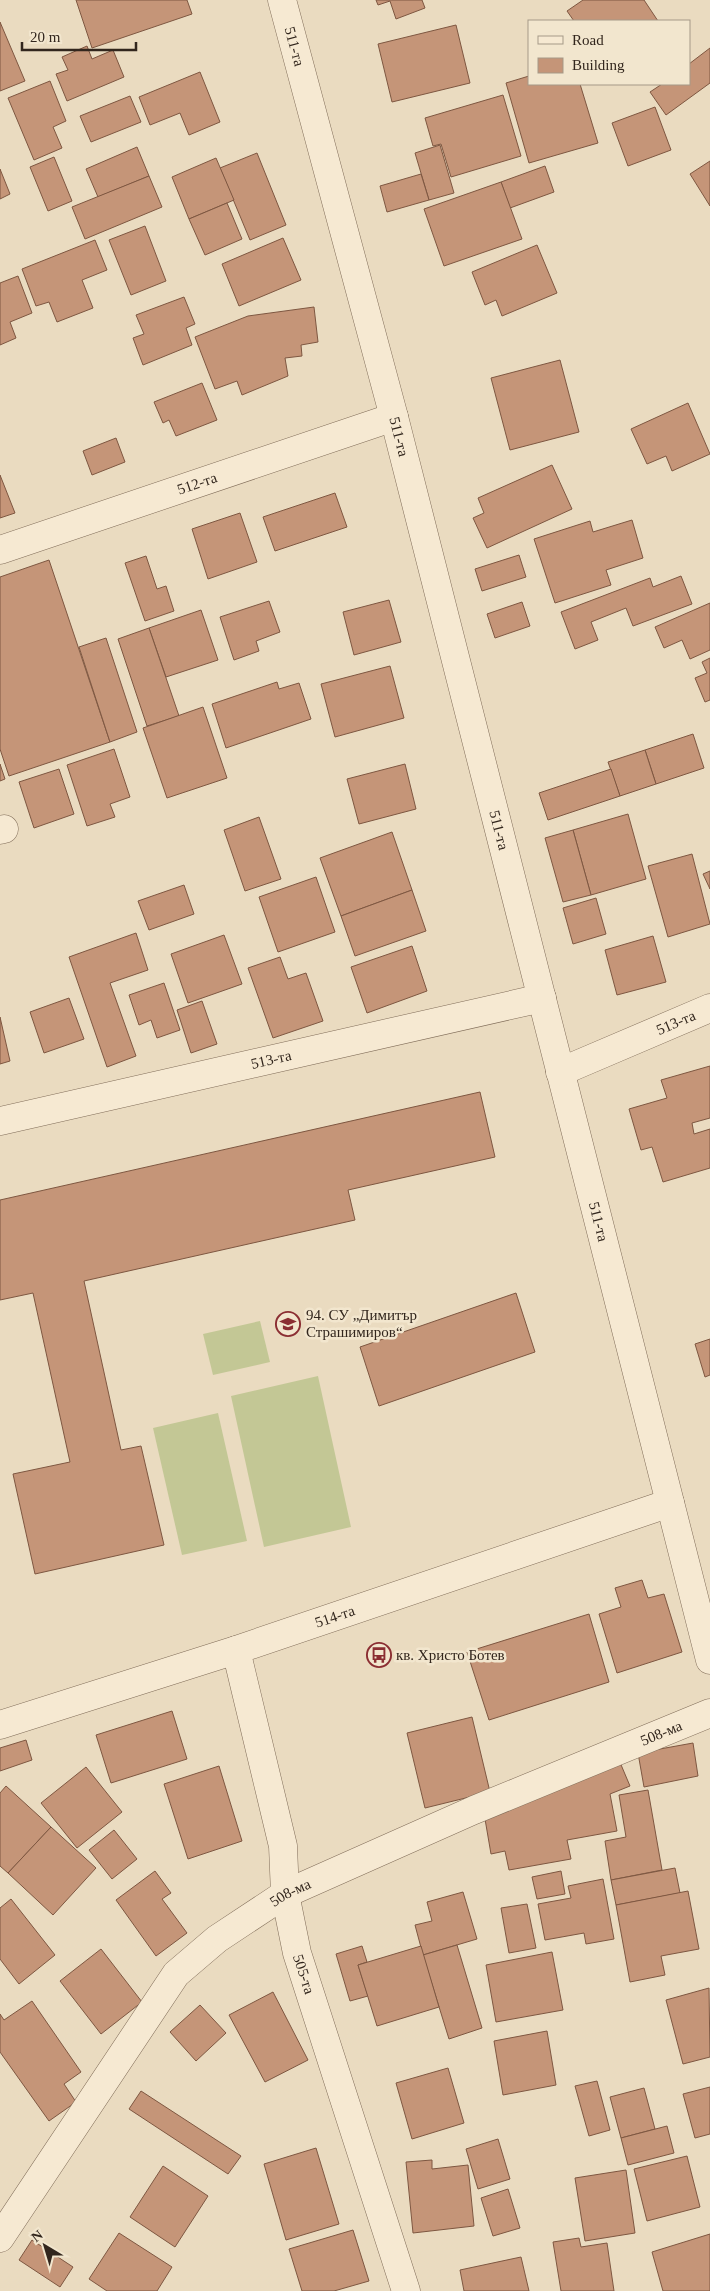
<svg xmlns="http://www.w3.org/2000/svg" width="710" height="2291" font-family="'Times New Roman',serif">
<rect width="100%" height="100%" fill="#eadbc0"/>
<!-- grass -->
<g fill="#c3c795">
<polygon points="260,1321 270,1362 213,1375 203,1334"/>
<polygon points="318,1376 351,1527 264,1547 231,1396"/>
<polygon points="218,1413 247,1541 182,1555 153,1428"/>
</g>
<!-- building -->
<g fill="#c59578" stroke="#7e5741">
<polygon points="76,0 187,0 192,14 92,48"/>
<polygon points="376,0 422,0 425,8 396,19 390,1 378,5"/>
<polygon points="583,0 644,0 658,21 574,21 567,11"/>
<polygon points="0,22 25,81 0,91"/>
<polygon points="456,25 470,83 392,102 378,44"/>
<polygon points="87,46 92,59 113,50 124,77 67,101 56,74 68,70 62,57"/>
<polygon points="710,48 710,83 666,115 650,92 662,84 689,84 689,64"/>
<polygon points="200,72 220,122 189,135 180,113 150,125 139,97"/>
<polygon points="529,76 529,84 580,84 598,143 529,163 506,83"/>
<polygon points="50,81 66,121 53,127 62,148 34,160 8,98"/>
<polygon points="503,95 521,156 451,177 441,144 433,146 425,118"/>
<polygon points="130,96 141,122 91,142 80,116"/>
<polygon points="655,107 671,150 628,166 612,123"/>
<polygon points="440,145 454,193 429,200 415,153"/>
<polygon points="137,147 149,176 98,197 86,169"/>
<polygon points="257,153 286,225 250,240 220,168"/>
<polygon points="54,157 72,201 48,211 30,167"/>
<polygon points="216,158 234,200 189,219 172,177"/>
<polygon points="710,161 710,206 690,174"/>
<polygon points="545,166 554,192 510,208 501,182"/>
<polygon points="0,169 10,194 0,199"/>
<polygon points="421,174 429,200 387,212 380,186"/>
<polygon points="149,176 162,207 85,239 72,207"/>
<polygon points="501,182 522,239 444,266 424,209"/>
<polygon points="227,203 242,239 205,255 189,219"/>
<polygon points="145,226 166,281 131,295 109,240"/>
<polygon points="283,238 301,280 239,306 222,264"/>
<polygon points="95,240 107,270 82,280 93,308 57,322 49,302 36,306 22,269"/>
<polygon points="537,245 557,293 502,316 496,300 485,305 472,272"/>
<polygon points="18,276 32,313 10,322 16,338 0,345 0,283"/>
<polygon points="184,297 195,324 186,328 192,345 143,365 133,338 144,334 136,315"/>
<polygon points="314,307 318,342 301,345 302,356 285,358 288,376 242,395 237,381 215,389 195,337 248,316"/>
<polygon points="560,360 579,432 510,450 491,378"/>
<polygon points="202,383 217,420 176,436 169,420 163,423 154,402"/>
<polygon points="688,403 710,454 672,471 666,456 647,464 631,429"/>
<polygon points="116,438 125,462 92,475 83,451"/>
<polygon points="552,465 572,509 487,548 473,518 484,513 478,498"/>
<polygon points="0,475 15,513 0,518"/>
<polygon points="335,493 347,527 275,551 263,517"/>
<polygon points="240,513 257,562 208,579 192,529"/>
<polygon points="632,520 643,558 606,570 611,585 555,603 534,539 590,521 593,532"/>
<polygon points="519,555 526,577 482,591 475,569"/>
<polygon points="146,556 157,589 166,586 174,611 145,621 125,563"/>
<polygon points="49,560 110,742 9,776 0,749 0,577"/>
<polygon points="681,576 692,604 633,626 626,608 591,622 598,640 575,649 561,612 650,578 653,587"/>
<polygon points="389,600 401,642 354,655 343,612"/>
<polygon points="269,601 280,632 256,641 259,651 234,660 220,617"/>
<polygon points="522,602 530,626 495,638 487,614"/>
<polygon points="710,603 710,650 690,659 682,640 664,648 655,627"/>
<polygon points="201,610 218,660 166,677 149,628"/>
<polygon points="149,628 179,716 147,726 118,639"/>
<polygon points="106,638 137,732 110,742 79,647"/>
<polygon points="710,658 710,700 705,702 695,678 707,673 702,662"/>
<polygon points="390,666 404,718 335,737 321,684"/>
<polygon points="277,682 279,689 299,683 311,719 226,748 212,704"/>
<polygon points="203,707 227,778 167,798 143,728"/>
<polygon points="693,734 704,768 656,784 645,750"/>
<polygon points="114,749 130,797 110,804 115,817 87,826 67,765"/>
<polygon points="645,750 656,784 620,796 608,762"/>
<polygon points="0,764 5,779 0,781"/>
<polygon points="405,764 416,809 359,824 347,779"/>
<polygon points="59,769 74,814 34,828 19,782"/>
<polygon points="611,769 620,796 548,820 539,793"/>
<polygon points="628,814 646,879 591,895 573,830"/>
<polygon points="259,817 281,879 245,891 224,830"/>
<polygon points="573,830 591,895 563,902 545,838"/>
<polygon points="392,832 412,890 341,916 320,858"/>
<polygon points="692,854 710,924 668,937 648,866"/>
<polygon points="710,871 710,889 703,874"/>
<polygon points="316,877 335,932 278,952 259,897"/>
<polygon points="184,885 194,914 149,930 138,901"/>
<polygon points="412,890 426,931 355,956 341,916"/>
<polygon points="596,898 606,934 573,944 563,908"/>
<polygon points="136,933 148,970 110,983 136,1056 107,1067 69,957"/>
<polygon points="224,935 242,984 188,1003 171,954"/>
<polygon points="653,936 666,982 617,995 605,950"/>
<polygon points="412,946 427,991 367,1013 351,967"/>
<polygon points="280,957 288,979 306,973 323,1021 273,1038 248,968"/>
<polygon points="164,983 180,1030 157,1038 151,1020 139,1025 129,995"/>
<polygon points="69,998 84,1039 44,1053 30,1012"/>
<polygon points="202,1001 217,1044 191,1053 177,1010"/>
<polygon points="0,1017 10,1061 0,1064"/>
<polygon points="710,1066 710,1118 692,1123 694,1134 710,1129 710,1168 663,1182 652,1147 641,1150 629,1109 667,1098 661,1080"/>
<polygon points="480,1092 495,1157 348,1190 355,1220 84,1281 121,1450 141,1446 164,1545 35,1574 13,1474 70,1462 33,1293 0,1300 0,1200"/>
<polygon points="516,1293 535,1352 379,1406 360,1347"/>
<polygon points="710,1339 710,1375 705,1377 695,1344"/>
<polygon points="642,1580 648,1598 664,1594 682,1652 617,1673 599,1614 621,1607 615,1588"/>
<polygon points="589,1614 609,1682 489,1720 467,1652"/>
<polygon points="172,1711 187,1759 111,1783 96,1735"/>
<polygon points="472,1717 490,1792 425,1808 407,1733"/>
<polygon points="26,1740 32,1760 0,1771 0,1748"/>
<polygon points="693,1743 698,1776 644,1787 638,1753"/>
<polygon points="619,1760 630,1786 610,1794 617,1831 567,1840 571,1859 509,1870 505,1851 491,1854 485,1819"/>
<polygon points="219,1766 242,1841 188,1859 164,1784"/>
<polygon points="86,1767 122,1812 77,1848 41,1803"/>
<polygon points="6,1786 51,1827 8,1873 0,1866 0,1793"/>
<polygon points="648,1790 662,1870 611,1880 605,1841 626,1837 619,1795"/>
<polygon points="51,1827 96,1868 53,1915 8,1873"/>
<polygon points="114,1830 137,1859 112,1879 89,1850"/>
<polygon points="675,1868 680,1893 616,1905 611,1880"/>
<polygon points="155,1871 171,1893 162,1899 187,1933 156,1956 116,1900"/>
<polygon points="561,1871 565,1894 537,1899 532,1877"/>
<polygon points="603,1879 614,1939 586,1944 584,1933 545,1940 538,1904 571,1898 568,1886"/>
<polygon points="688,1891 699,1949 661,1956 665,1975 630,1982 616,1905"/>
<polygon points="463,1892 477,1939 423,1955 415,1925 432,1921 427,1902"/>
<polygon points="11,1899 55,1955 19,1984 0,1959 0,1908"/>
<polygon points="527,1904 536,1948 509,1953 501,1908"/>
<polygon points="457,1945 482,2028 449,2039 423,1955"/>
<polygon points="362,1946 367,1962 358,1965 368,1996 350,2001 336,1954"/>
<polygon points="421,1946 439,2007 377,2026 358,1965"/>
<polygon points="101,1949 142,2002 101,2034 60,1981"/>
<polygon points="552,1952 563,2010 496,2022 486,1965"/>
<polygon points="709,1988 710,2057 683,2064 666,2000"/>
<polygon points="273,1992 308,2060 265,2082 229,2015"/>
<polygon points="32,2001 81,2072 64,2084 76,2102 49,2121 0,2052 0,2014 4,2020"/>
<polygon points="200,2005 226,2033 196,2061 170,2032"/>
<polygon points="547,2031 556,2085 503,2095 494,2041"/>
<polygon points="448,2068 464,2123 412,2139 396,2083"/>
<polygon points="597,2081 610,2130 589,2136 575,2086"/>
<polygon points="710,2087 710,2134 695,2138 683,2094"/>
<polygon points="644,2088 655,2129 621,2138 610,2097"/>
<polygon points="141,2091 241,2156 228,2174 129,2109"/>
<polygon points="667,2126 674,2153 628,2165 621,2138"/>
<polygon points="498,2139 510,2179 478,2189 466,2149"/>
<polygon points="316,2148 339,2224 286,2240 264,2164"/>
<polygon points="687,2156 700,2207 647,2221 634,2169"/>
<polygon points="432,2160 432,2169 468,2165 474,2226 413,2233 406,2162"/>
<polygon points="163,2166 208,2196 175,2247 130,2217"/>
<polygon points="626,2170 635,2233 585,2241 575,2178"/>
<polygon points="508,2189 520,2228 493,2236 481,2198"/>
<polygon points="353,2230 369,2281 334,2291 302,2291 289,2249"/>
<polygon points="119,2233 172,2267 157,2291 107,2291 89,2279"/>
<polygon points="710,2234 710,2291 663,2291 652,2252"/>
<polygon points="579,2238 581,2247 607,2243 614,2291 561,2291 553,2242"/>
<polygon points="32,2240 73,2267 60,2287 19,2260"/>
<polygon points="521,2257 529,2291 464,2291 460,2270"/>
</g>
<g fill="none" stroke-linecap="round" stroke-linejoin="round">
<defs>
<g id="minor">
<path id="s1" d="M282 0 394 417 710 1660"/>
<path id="s2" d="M0 550 394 417"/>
<polyline points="0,830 4,829"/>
<path id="s3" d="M560 1072 710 1008"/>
<path id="s4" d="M0 1121 542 998"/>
<path id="s5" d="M236 1650 283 1846 285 1894 297 1953 406 2291"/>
<path id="s6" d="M0 1725 236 1650 670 1503"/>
<path id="s7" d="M0 2238 176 1974 217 1939 285 1894 474 1810 710 1713"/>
</g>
</defs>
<!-- minor casing -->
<use href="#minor" stroke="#816d59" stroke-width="29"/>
<!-- minor -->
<use href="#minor" stroke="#f6e9d2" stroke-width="28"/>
</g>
<!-- icons -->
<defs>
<symbol id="school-ring" viewBox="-11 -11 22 22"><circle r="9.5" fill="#f2e6ce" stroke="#8b2e32" stroke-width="1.5"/><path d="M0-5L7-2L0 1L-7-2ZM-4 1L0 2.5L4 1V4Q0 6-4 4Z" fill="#8b2e32"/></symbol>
<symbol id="bus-ring" viewBox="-11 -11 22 22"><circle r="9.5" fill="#f2e6ce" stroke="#8b2e32" stroke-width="1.5"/><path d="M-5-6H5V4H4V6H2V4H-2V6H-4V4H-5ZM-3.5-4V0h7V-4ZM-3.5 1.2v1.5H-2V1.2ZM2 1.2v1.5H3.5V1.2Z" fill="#8b2e32"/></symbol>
</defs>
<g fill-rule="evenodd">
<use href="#school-ring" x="274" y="1310" width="28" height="28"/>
<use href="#bus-ring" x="365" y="1641" width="28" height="28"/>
</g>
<g text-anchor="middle" stroke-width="5" stroke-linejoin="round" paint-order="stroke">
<!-- street labels -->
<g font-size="15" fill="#32261d" stroke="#f2e6ce">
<text dy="5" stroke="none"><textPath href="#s1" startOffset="48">511-та</textPath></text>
<text dy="5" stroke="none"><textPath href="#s1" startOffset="452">511-та</textPath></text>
<text dy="5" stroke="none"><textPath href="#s2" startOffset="208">512-та</textPath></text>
<text dy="5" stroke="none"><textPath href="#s1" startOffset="858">511-та</textPath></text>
<text dy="5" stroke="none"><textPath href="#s3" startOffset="126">513-та</textPath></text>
<text dy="5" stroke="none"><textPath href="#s4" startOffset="278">513-та</textPath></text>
<text dy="5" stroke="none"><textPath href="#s1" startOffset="1262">511-та</textPath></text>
<text dy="5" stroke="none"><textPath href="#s6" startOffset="352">514-та</textPath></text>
<text dy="5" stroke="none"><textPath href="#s7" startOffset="862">508-ма</textPath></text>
<text dy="5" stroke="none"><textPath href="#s7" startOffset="458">508-ма</textPath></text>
<text dy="5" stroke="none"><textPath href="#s5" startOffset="332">505-та</textPath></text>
</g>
<!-- poi labels -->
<g font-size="15" fill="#32261d" stroke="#f2e6ce" text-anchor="start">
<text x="306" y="1320">94. СУ „Димитър<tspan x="306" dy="17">Страшимиров“</tspan></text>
<text x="396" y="1660">кв. Христо Ботев</text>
</g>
</g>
<!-- legend -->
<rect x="528" y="20" width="162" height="65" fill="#f2e6ce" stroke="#a59987"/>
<rect x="538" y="36" width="25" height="8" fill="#f6e9d2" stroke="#a59987"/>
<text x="572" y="45" font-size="15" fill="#32261d">Road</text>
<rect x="538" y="58" width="25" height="15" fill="#c59578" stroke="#a59987"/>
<text x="572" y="70" font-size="15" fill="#32261d">Building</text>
<!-- north arrow -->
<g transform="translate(45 2246) rotate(322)" stroke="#f2e6ce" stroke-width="4" paint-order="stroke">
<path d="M0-4L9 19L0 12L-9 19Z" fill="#32261d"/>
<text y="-8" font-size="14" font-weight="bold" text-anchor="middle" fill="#32261d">N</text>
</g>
<!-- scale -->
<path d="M22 42v8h114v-8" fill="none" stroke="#32261d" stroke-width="2.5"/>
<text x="30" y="42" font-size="15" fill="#32261d" stroke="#f2e6ce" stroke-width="4" paint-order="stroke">20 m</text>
</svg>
